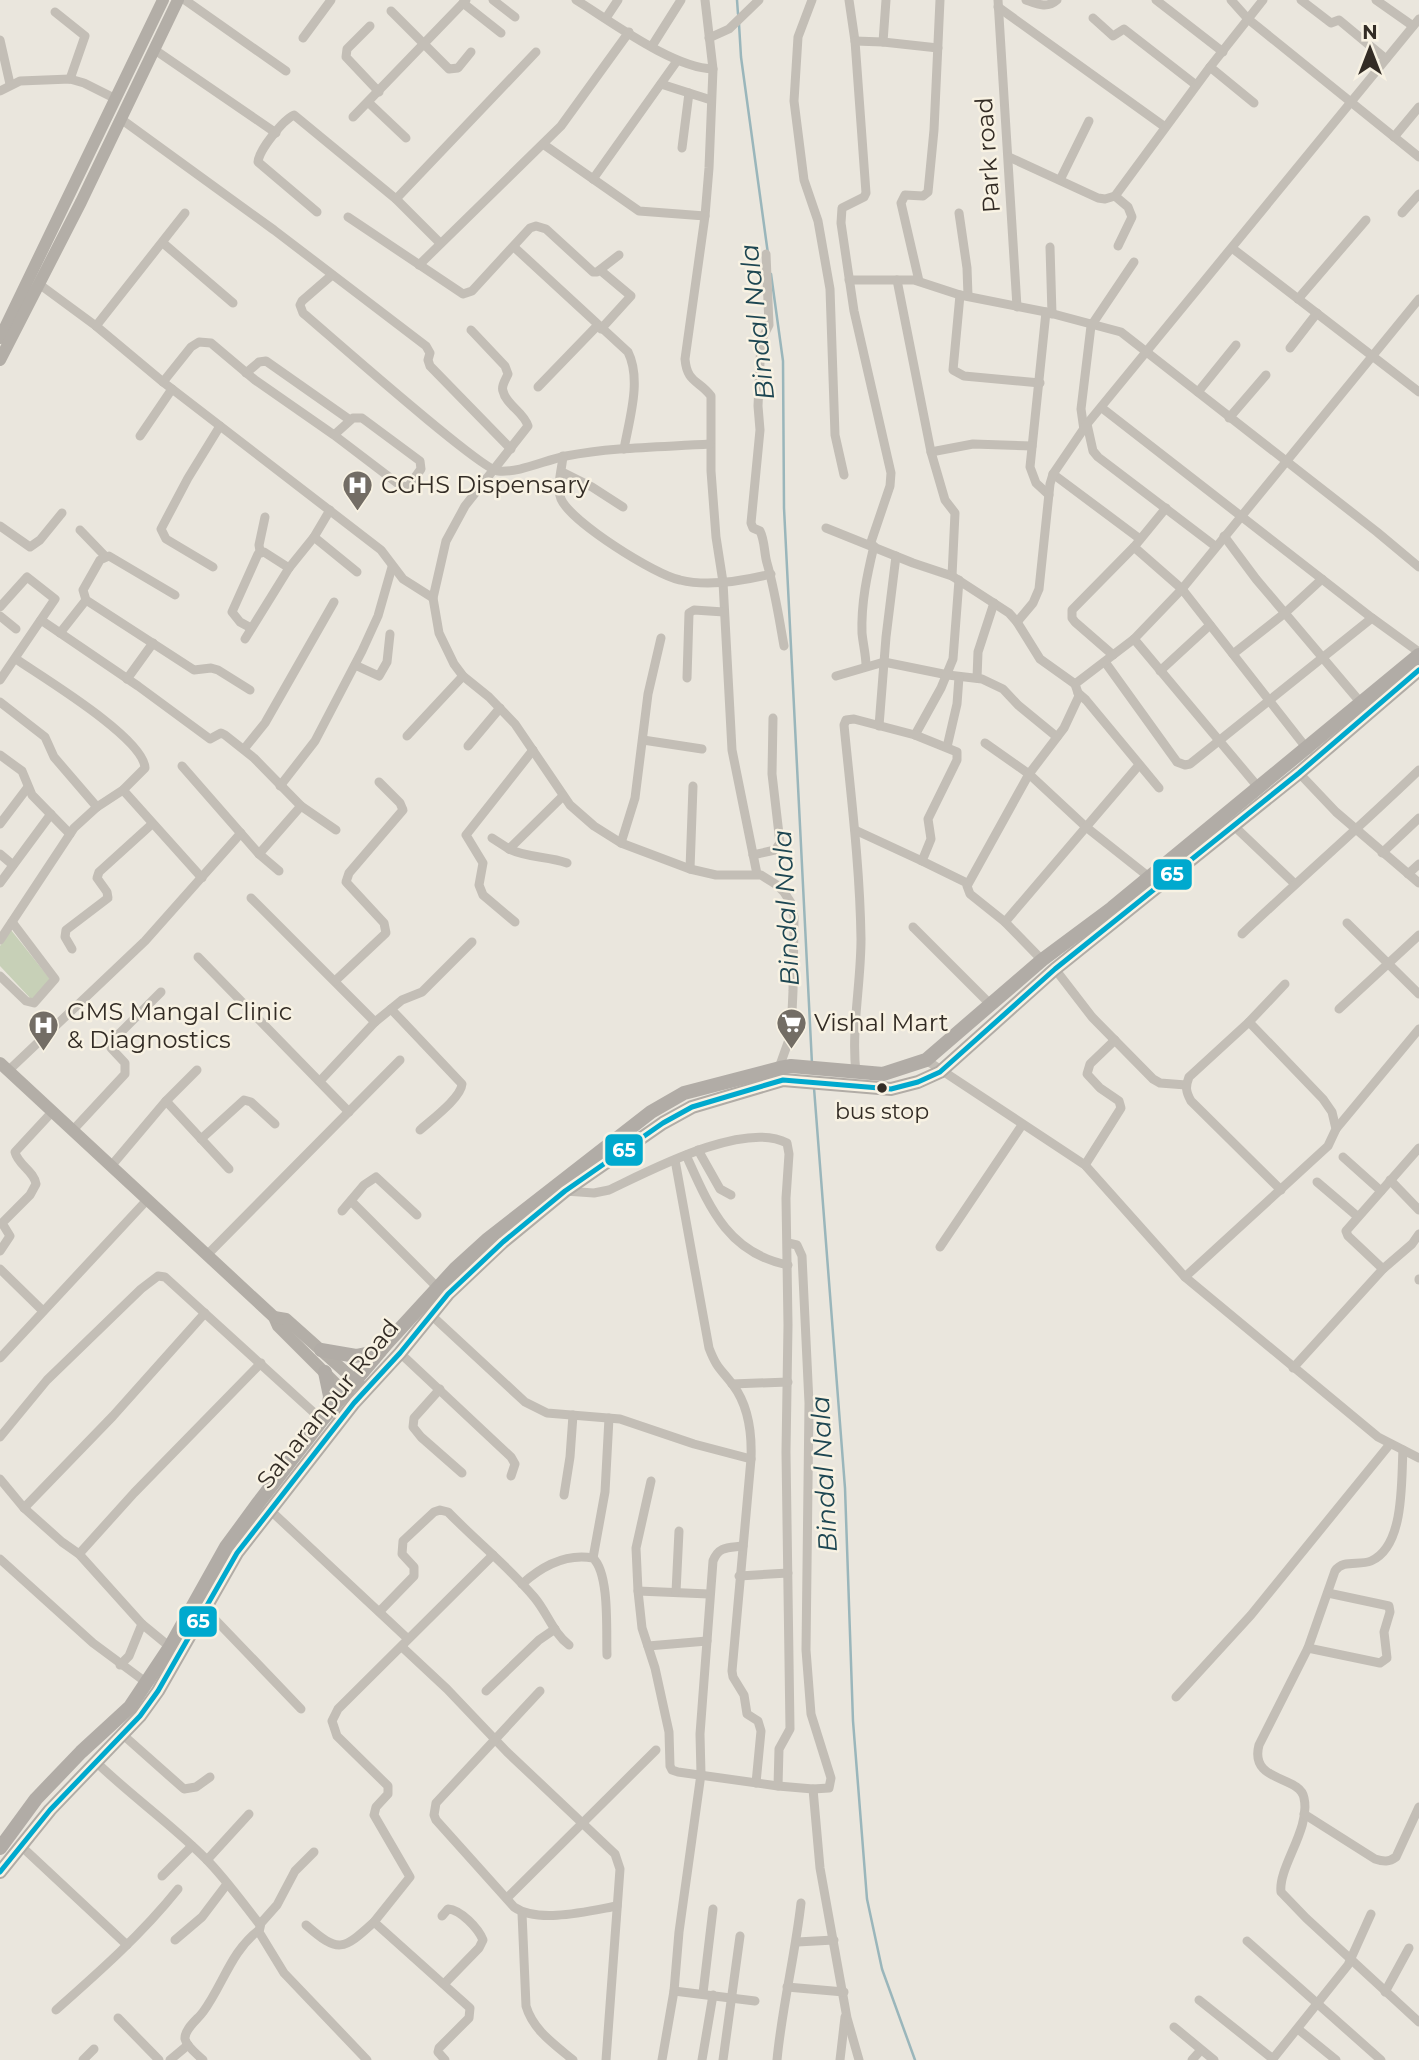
<svg xmlns="http://www.w3.org/2000/svg" width="1419" height="2060" font-family="Montserrat,sans-serif">
<rect width="100%" height="100%" fill="#eae6dd"/>
<!-- green -->
<polygon fill="#c7d0b7" points="11,930 50,979 32,1000 0,966 0,946"/>
<g fill="none" stroke-linecap="round" stroke-linejoin="round">
<!-- stream -->
<g stroke="#9ab6bb" stroke-width="2.5">
<polyline points="737,0 738,14"/>
<polyline points="739,24 741,57 768,254"/>
<polyline points="771,274 783,361 784,508 812,1064"/>
<polyline points="814,1088 845,1488 853,1721 867,1899 882,1969 915,2060"/>
</g>
<!-- street -->
<g stroke="#c3beb6" stroke-width="9">
<polyline points="185,0 286,71"/>
<polyline points="493,0 515,17"/>
<path d="M576 0C612 22 673 68 713 69"/>
<path d="M705 0 713 69 709 168 705 216 685 359C687 383 699 380 711 396V471L716 537 723 582 732 750 757 874"/>
<polyline points="812,0 798,37 794,101 804,180 818,221 830,289 835,435 844,475"/>
<polyline points="849,0 855,41 866,193 864,197 842,208 841,223 854,311 891,473 890,486 870,545"/>
<polyline points="998,0 1017,307"/>
<path d="M1026 0C1037 4 1047 9 1057 0"/>
<polyline points="1156,0 1223,52"/>
<polyline points="1231,0 1248,19 1419,157"/>
<polyline points="1301,0 1331,23 1339,20 1386,59"/>
<polyline points="1376,0 1413,26"/>
<polyline points="463,3 501,33"/>
<polyline points="998,7 1165,127"/>
<polyline points="391,11 449,69 458,68 471,52"/>
<polyline points="55,12 85,36 70,79"/>
<polyline points="606,18 618,0"/>
<polyline points="1093,18 1113,36 1124,29 1196,85"/>
<polyline points="370,26 347,49 346,57 379,92"/>
<polyline points="303,38 331,0"/>
<polyline points="709,38 729,29 759,0"/>
<polyline points="0,40 10,84"/>
<polyline points="855,41 883,42 886,0"/>
<polyline points="883,42 938,48"/>
<polyline points="652,46 681,0"/>
<polyline points="155,50 276,133"/>
<polyline points="1210,67 1254,103"/>
<polyline points="661,84 711,100"/>
<polyline points="0,91 20,81 70,79 84,83 116,99"/>
<polyline points="368,102 406,138"/>
<polyline points="353,117 466,0"/>
<polyline points="121,119 274,230 426,346 430,353 428,360 430,366 511,449"/>
<polyline points="1394,137 1419,107"/>
<polyline points="543,144 639,211 705,216"/>
<polyline points="682,148 689,93"/>
<polyline points="1009,157 1098,198 1105,199 1115,196 1210,67 1263,0"/>
<polyline points="593,179 677,61"/>
<polyline points="1060,180 1089,121"/>
<polyline points="1115,196 1128,207 1132,217 1118,246"/>
<polyline points="396,199 536,52"/>
<path d="M317 212 258 162C259 150 283 120 294 115L396 199 440 243"/>
<polyline points="959,213 967,268 968,296"/>
<polyline points="1402,213 1419,194"/>
<polyline points="348,217 463,294 472,291 530,228 536,226 546,229 593,272 597,272 619,255"/>
<polyline points="163,243 233,303"/>
<path d="M514 247 628 352C642 380 629 420 624 449"/>
<polyline points="1050,247 1052,314"/>
<polyline points="1232,248 1419,392"/>
<path d="M766 254 769 325 761 341 758 406 760 430 751 523 753 528 760 531C765 541 764 553 767 563 775 591 779 618 784 646"/>
<polyline points="419,265 561,126 629,32"/>
<polyline points="600,270 631,296 601,329"/>
<path d="M332 275 302 301 300 305 303 313C328 334 481 470 498 471 520 473 545 460 566 456 613 447 662 447 710 444"/>
<polyline points="849,280 914,280 960,295 1046,312 1121,332 1377,532 1419,567"/>
<polyline points="919,281 901,203 905,195 923,196 928,192 934,130 940,0"/>
<polyline points="39,284 96,326 163,382 381,550 403,579 433,598"/>
<polyline points="960,295 953,370 964,376 1040,383"/>
<polyline points="1298,299 1366,220"/>
<polyline points="1046,312 1030,467 1036,483 1049,495"/>
<polyline points="96,326 185,213"/>
<path d="M471 330 505 366 508 374C506 379 501 386 503 391 506 405 524 412 528 426L465 506 446 541 433 598 439 633 454 664 463 676 489 697 515 724 570 805 594 826 621 843 690 869 716 875H761L777 885 784 892 791 903 794 917 793 991 791 1034 780 1065 781 1072"/>
<polyline points="1290,348 1317,313"/>
<polyline points="246,373 259,362 266,361 350,420"/>
<polyline points="163,382 191,347 199,342 211,343 255,380 334,435 401,486 408,487 421,469 420,461 362,418 353,418 334,435"/>
<polyline points="538,387 597,326"/>
<polyline points="1198,392 1236,345"/>
<polyline points="1102,408 1372,618 1419,652"/>
<polyline points="1229,418 1266,375"/>
<polyline points="1087,424 1093,451 1098,457 1215,546"/>
<polyline points="1084,430 1081,409 1091,326 1134,262"/>
<polyline points="140,436 172,389"/>
<polyline points="931,452 973,444 1032,446"/>
<path d="M563 456C562 469 556 487 561 499 571 522 655 575 680 580 708 587 743 581 771 574"/>
<polyline points="562,472 592,487 623,507"/>
<polyline points="1053,474 1140,539"/>
<polyline points="0,526 30,547 40,540 62,513"/>
<polyline points="826,528 913,563 952,576 955,513 945,500 931,452 897,280"/>
<polyline points="80,530 105,556"/>
<polyline points="1224,536 1256,579 1361,703"/>
<polyline points="314,537 357,572"/>
<polyline points="1134,547 1182,589 1308,750"/>
<polyline points="260,551 259,545 265,517"/>
<polyline points="213,567 166,539 161,529 188,478 220,426"/>
<polyline points="952,576 1009,613 1017,622 1040,659 1075,684"/>
<polyline points="175,595 109,556 100,560 83,590 86,600 194,670 211,668 218,670 250,690"/>
<polyline points="0,607 27,577 55,599 0,680"/>
<polyline points="0,616 16,629"/>
<polyline points="41,620 138,686 210,739 221,733 225,735 254,758 301,806 336,830"/>
<polyline points="1017,622 1033,603 1039,589 1050,484 1053,474 1087,424 1419,19"/>
<polyline points="251,628 240,622 232,612 258,554 264,552 289,568"/>
<polyline points="60,633 86,600"/>
<polyline points="245,639 289,568 314,537 330,510"/>
<polyline points="1134,639 1258,787"/>
<polyline points="1233,654 1285,613 1322,579"/>
<polyline points="1113,655 1075,622 1072,618 1072,610 1134,547 1166,508"/>
<polyline points="1105,662 1177,762 1185,765 1190,764 1372,618"/>
<polyline points="355,665 379,676 387,662 390,634"/>
<path d="M866 666C866 655 863 644 862 633 861 603 867 575 874 546"/>
<polyline points="1160,671 1210,625"/>
<polyline points="836,676 884,662 948,675 982,679 1003,689 1018,705 1057,737"/>
<polyline points="687,678 689,613 694,610 724,612"/>
<polyline points="977,678 978,652 994,603"/>
<polyline points="127,679 153,643"/>
<polyline points="1078,693 1086,700 1159,788"/>
<polyline points="0,702 45,737 54,757 97,807"/>
<polyline points="879,726 886,637 896,556"/>
<polyline points="915,735 941,688 953,659 959,580"/>
<polyline points="407,736 463,676"/>
<polyline points="643,740 702,749"/>
<polyline points="985,743 1029,774 1086,827 1149,877"/>
<polyline points="468,746 500,708"/>
<polyline points="947,747 957,704 959,677"/>
<polyline points="244,749 265,723 334,602"/>
<polyline points="0,755 22,771 32,795 70,834"/>
<polyline points="182,766 259,854 279,871"/>
<polyline points="1299,773 1336,812 1419,883"/>
<polyline points="280,786 315,741 362,651 378,616 392,567"/>
<polyline points="123,790 202,878"/>
<polyline points="0,824 28,787"/>
<polyline points="1233,825 1295,884"/>
<polyline points="855,830 922,861"/>
<polyline points="492,838 509,849 563,796"/>
<polyline points="621,843 635,798 648,694 661,638"/>
<path d="M509 849C527 858 548 856 567 863"/>
<polyline points="1382,853 1419,818"/>
<polyline points="0,854 13,865"/>
<polyline points="259,854 301,806"/>
<polyline points="753,855 775,850 780,843 772,774 773,718"/>
<polyline points="690,869 693,786"/>
<polyline points="1408,874 1419,864"/>
<polyline points="0,883 51,814"/>
<polyline points="251,898 375,1022"/>
<polyline points="515,922 483,895 479,885 483,863 466,835 533,750"/>
<polyline points="1005,922 1139,765"/>
<polyline points="1347,923 1419,994"/>
<polyline points="913,927 991,1005"/>
<path d="M1242 934C1300 879 1361 826 1419 770"/>
<path d="M0 940 74 828 97 807 123 790 145 768C144 738 42 677 16 659"/>
<polyline points="72,949 65,937 66,930 108,898 107,892 97,878 99,872 152,824"/>
<polyline points="198,957 349,1112"/>
<polyline points="1042,960 1005,922 970,894 967,886 1029,774 1064,728 1079,696 1075,684 1134,639 1182,589 1419,299"/>
<polyline points="1055,969 1092,1017 1153,1079 1160,1083 1186,1085"/>
<polyline points="0,976 26,1001 34,1003 55,979 12,922"/>
<polyline points="335,981 386,933 384,923 346,882 349,873 403,810 400,803 379,782"/>
<path d="M391 1009 462 1084C461 1098 431 1120 420 1130"/>
<polyline points="1339,1009 1419,935"/>
<polyline points="926,1060 1085,1165 1185,1277 1378,1437 1419,1458"/>
<polyline points="8,1071 145,941 241,833"/>
<path d="M856 1073C851 1029 861 984 861 939 860 868 851 796 844 725L846 720 854 719 915 735 957 752V760L928 819 931 839 922 861 967 883"/>
<polyline points="320,1081 375,1022 402,1000 422,992 472,942"/>
<polyline points="166,1101 229,1169"/>
<polyline points="1336,1129 1419,1029"/>
<polyline points="73,1130 125,1074 125,1063 111,1048 113,1040 161,992"/>
<polyline points="201,1139 244,1100 251,1102 275,1124"/>
<polyline points="698,1150 720,1189 731,1195"/>
<path d="M686 1155C709 1206 727 1253 788 1265"/>
<polyline points="1343,1157 1381,1191"/>
<path d="M675 1160 709 1348C717 1369 721 1369 733 1385 748 1405 752 1434 751 1459L732 1671 733 1677 744 1695 747 1714 758 1721 761 1731 756 1783"/>
<polyline points="112,1165 166,1101 197,1070"/>
<polyline points="1085,1165 1121,1108 1119,1101 1100,1088 1087,1074 1090,1064 1115,1040"/>
<polyline points="1390,1180 1419,1210"/>
<polyline points="1317,1182 1357,1216"/>
<path d="M1281 1190 1191 1101C1186 1092 1185 1087 1189 1077L1249 1022 1285 984"/>
<path d="M565 1191 594 1193 609 1190C649 1171 744 1120 787 1143L789 1154 786 1198 788 1325 786 1452 790 1729 779 1749 778 1786"/>
<polyline points="351,1201 438,1288"/>
<polyline points="342,1211 364,1185 376,1177 417,1215"/>
<polyline points="788,1243 797,1245 802,1256 809,1403 806,1650 811,1714 831,1778 829,1788 813,1789"/>
<polyline points="940,1247 1022,1125"/>
<path d="M0 1251 10 1236 2 1223 30 1195 36 1184C34 1171 18 1165 15 1152L53 1111"/>
<polyline points="207,1255 400,1060"/>
<polyline points="0,1269 43,1311"/>
<polyline points="1383,1269 1348,1236 1346,1231 1419,1148"/>
<polyline points="1185,1277 1328,1146 1336,1129 1332,1112 1323,1099 1249,1022"/>
<polyline points="1419,1279 1419,1280"/>
<polyline points="430,1314 525,1402 547,1413 620,1419 694,1444 751,1459"/>
<polyline points="400,1353 511,1457 515,1464 511,1476"/>
<polyline points="0,1358 147,1200"/>
<polyline points="1293,1368 1383,1269 1412,1244 1419,1234"/>
<polyline points="732,1384 788,1382"/>
<polyline points="440,1389 414,1418 413,1427 421,1437 462,1473"/>
<polyline points="0,1437 47,1380 141,1289 158,1276 165,1277 322,1420"/>
<path d="M1403 1450C1401 1481 1405 1546 1371 1561 1359 1566 1343 1559 1335 1571L1308 1648 1259 1745C1249 1783 1300 1775 1304 1798 1311 1829 1278 1867 1281 1892L1306 1918 1419 2022"/>
<polyline points="0,1479 24,1508 62,1542 79,1554 142,1624 170,1647"/>
<polyline points="651,1481 636,1548 638,1591 642,1628 655,1668 669,1732 670,1766 672,1770 678,1772 778,1786 813,1789 820,1868 847,2018 859,2060"/>
<polyline points="564,1495 570,1457 573,1415"/>
<polyline points="24,1508 113,1416 205,1313"/>
<polyline points="271,1511 408,1639"/>
<polyline points="79,1554 134,1493 261,1363"/>
<polyline points="593,1558 605,1492 609,1418"/>
<polyline points="0,1559 93,1643 147,1683"/>
<polyline points="739,1576 788,1573"/>
<path d="M522 1584C542 1566 565 1553 593 1558 610 1574 606 1632 607 1655"/>
<polyline points="638,1591 709,1594"/>
<polyline points="676,1592 679,1531"/>
<polyline points="205,1609 301,1709"/>
<path d="M380 1611 414 1576V1567L402 1554 403 1541 434 1512 440 1510 448 1512C476 1541 508 1566 534 1597 547 1612 553 1633 569 1645"/>
<polyline points="648,1646 707,1641"/>
<polyline points="402,1647 447,1689 507,1752 615,1854 620,1869 606,2060"/>
<polyline points="1308,1648 1380,1663 1387,1658 1384,1632 1390,1612 1389,1606 1328,1593"/>
<polyline points="120,1665 129,1656 142,1624"/>
<polyline points="486,1691 539,1640 555,1629"/>
<path d="M540 1691 436 1803 434 1815 436 1820 514 1907C538 1924 589 1911 617 1906"/>
<polyline points="1176,1697 1251,1615 1390,1444"/>
<polyline points="122,1734 184,1789 196,1787 210,1777"/>
<path d="M95 1761C130 1795 170 1823 205 1858 225 1878 242 1902 260 1925"/>
<path d="M1304 1814 1375 1859C1384 1862 1389 1862 1396 1857L1419 1807"/>
<polyline points="21,1846 127,1945"/>
<polyline points="314,1852 295,1871 277,1905 261,1923 259,1932 284,1973 367,2060"/>
<polyline points="207,1860 249,1814"/>
<polyline points="162,1876 192,1846"/>
<polyline points="507,1898 656,1750"/>
<path d="M522 1913 526 2006C533 2030 554 2044 573 2060"/>
<path d="M442 1916 448 1909C461 1910 478 1928 483 1940L479 1948 444 1984"/>
<path d="M306 1925C339 1954 343 1950 374 1922"/>
<polyline points="175,1940 202,1917 227,1884"/>
<polyline points="1247,1941 1381,2060"/>
<polyline points="797,1942 834,1940"/>
<polyline points="787,1987 844,1992"/>
<polyline points="674,1991 755,2001"/>
<polyline points="1385,1992 1409,1948"/>
<polyline points="703,1993 713,1909"/>
<polyline points="1199,2000 1273,2059"/>
<path d="M56 2010C99 1972 142 1934 178 1889"/>
<polyline points="118,2018 159,2060"/>
<polyline points="1174,2027 1214,2060"/>
<polyline points="1298,2029 1336,2060"/>
<polyline points="83,2060 94,2049"/>
<polyline points="170,2060 188,2045"/>
<path d="M203 2060C197 2054 187 2047 185 2039 184 2029 198 2019 203 2012 223 1985 231 1951 259 1930"/>
<polyline points="445,2060 438,2052 439,2048 469,2018 470,2008 374,1922 410,1877 374,1815 376,1807 388,1794 388,1786 337,1736 332,1721 338,1709 493,1555"/>
<path d="M662 2060 674 1991 679 1932 701 1774 700 1734 713 1561C719 1546 728 1548 743 1546"/>
<polyline points="702,2060 713,1995"/>
<polyline points="723,2060 740,1936"/>
<path d="M777 2060C782 2007 795 1956 801 1903"/>
<polyline points="840,2060 845,2017"/>
<polyline points="1192,2060 1201,2050"/>
<polyline points="1272,2060 1348,1965 1371,1914"/>
</g>
<!-- secondary -->
<g stroke="#b3aea7" stroke-width="12">
<polyline points="0,338 163,0"/>
<polyline points="0,360 81,202 178,0"/>
<polyline points="0,1063 274,1317 278,1326 352,1400"/>
<polyline points="274,1317 286,1319 360,1385"/>
</g>
<!-- primary -->
<g stroke="#b1aca6" stroke-width="14">
<polyline points="321,1350 356,1356 380,1351"/>
<polyline points="325,1372 330,1396 328,1413"/>
<polyline points="0,1848 36,1799 81,1752 130,1707 170,1647 226,1547 259,1502 322,1420 387,1343 455,1269 488,1239 651,1112 684,1093 780,1068 791,1066 883,1074 926,1060 1042,960 1112,908 1419,655"/>
<polyline points="0,1872 50,1810 140,1716 158,1691 237,1553 354,1403 400,1353 448,1294 503,1242 565,1191 663,1123 692,1107 783,1080 891,1089 918,1082 940,1072 1055,969 1299,773 1419,670"/>
</g>
<defs>
<polyline id="bus-1" points="0,1872 50,1810 140,1716 158,1691 237,1553 354,1403 400,1353 448,1294 503,1242 565,1191 663,1123 692,1107 783,1080 891,1089 918,1082 940,1072 1055,969 1299,773 1419,670"/>
</defs>
<!-- bus-1 casing -->
<use href="#bus-1" stroke="#f8f2e3" stroke-width="10"/>
<!-- bus-1 -->
<use href="#bus-1" stroke="#00a9ce" stroke-width="5"/>
</g>
<!-- icons -->
<defs>
<symbol id="hospital-pin" viewBox="-11 -11 22 30"><path d="M0 17L-7.5 6A9.5 9.5 0 1 1 7.5 6Z" fill="#736d65" stroke="#f8f2e3"/><path d="M-5-5h3v3.5h4V-5h3V5h-3V1.5h-4V5h-3Z" fill="#fff"/></symbol>
<symbol id="supermarket-pin" viewBox="-11 -11 22 30"><path d="M0 17L-7.5 6A9.5 9.5 0 1 1 7.5 6Z" fill="#736d65" stroke="#f8f2e3"/><path d="M-6-5.5h2.5l.6 2H6L4.5 2H-2.5L-4.4-4H-6ZM-1.5 3.2a1.3 1.3 0 1 0 .1 0ZM3 3.2a1.3 1.3 0 1 0 .1 0Z" fill="#fff"/></symbol>
</defs>
<g fill-rule="evenodd">
<use href="#hospital-pin" x="340" y="468" width="35" height="47"/>
<use href="#supermarket-pin" x="774" y="1006" width="35" height="47"/>
<use href="#hospital-pin" x="26" y="1008" width="35" height="47"/>
</g>
<!-- markers -->
<circle fill="#332c25" stroke="#f8f2e3" stroke-width="2.5" cx="882" cy="1088" r="6"/>
<g text-anchor="middle" stroke-width="5" stroke-linejoin="round" paint-order="stroke">
<!-- bus labels -->
<g font-size="22" fill="#332c25" stroke="#f8f2e3">
<text x="882" y="1119">bus stop</text>
</g>
<!-- street labels -->
<g font-size="24" fill="#332c25" stroke="#f8f2e3">
<text transform="translate(988 155) rotate(-94)" y="8">Park road</text>
<text transform="translate(328 1404) rotate(-51)" y="8">Saharanpur Road</text>
</g>
<!-- poi labels -->
<g font-size="24" fill="#332c25" stroke="#f8f2e3" text-anchor="start">
<text x="381" y="493">CGHS Dispensary</text>
<text x="67" y="1020">GMS Mangal Clinic<tspan x="67" dy="28">&amp; Diagnostics</tspan></text>
<text x="814" y="1031">Vishal Mart</text>
</g>
<!-- water labels -->
<g font-size="26" font-style="italic" fill="#1d4652" stroke="#f8f2e3">
<text transform="translate(757 322) rotate(-96)" y="9">Bindal Nala</text>
<text transform="translate(786 908) rotate(-93)" y="9">Bindal Nala</text>
<text transform="translate(824 1474) rotate(-93)" y="9">Bindal Nala</text>
</g>
</g>
<g stroke="#f8f2e3" stroke-width="2.5">
<rect x="1152" y="858" width="41" height="33" rx="7" fill="#00a9ce"/>
<rect x="604" y="1133" width="40" height="34" rx="7" fill="#00a9ce"/>
<rect x="178" y="1605" width="40" height="33" rx="7" fill="#00a9ce"/>
</g>
<g font-size="19" text-anchor="middle" font-weight="bold" fill="#fff">
<text x="1172" y="881">65</text>
<text x="624" y="1157">65</text>
<text x="198" y="1628">65</text>
</g>
<!-- north arrow -->
<g transform="translate(1370 49)" stroke="#f8f2e3" stroke-width="5" paint-order="stroke">
<path d="M0-5L12 26L0 18L-12 26Z" fill="#332c25"/>
<text y="-10" font-size="19" font-weight="bold" text-anchor="middle" fill="#332c25">N</text>
</g>
</svg>
